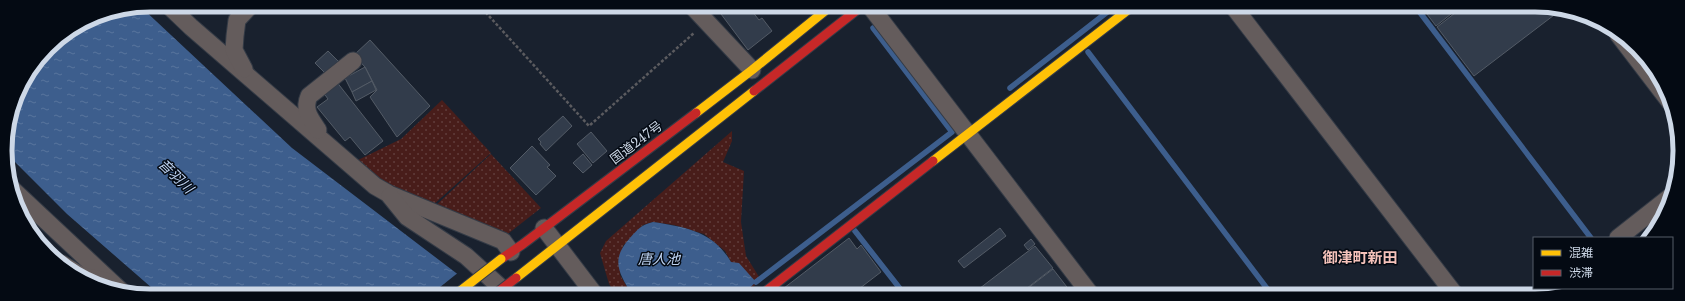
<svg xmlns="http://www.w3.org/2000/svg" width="1685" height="301" font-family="'Libre Baskerville','Noto Sans JP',serif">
<defs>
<pattern id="grass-dots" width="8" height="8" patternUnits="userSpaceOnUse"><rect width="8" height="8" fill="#481d1a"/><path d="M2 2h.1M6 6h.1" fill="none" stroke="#613d3b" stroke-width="1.8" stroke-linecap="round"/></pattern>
<pattern id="water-ripples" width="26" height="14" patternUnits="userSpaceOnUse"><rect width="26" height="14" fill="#3d5e8d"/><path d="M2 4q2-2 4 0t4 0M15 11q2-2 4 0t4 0" fill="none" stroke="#58749d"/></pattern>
</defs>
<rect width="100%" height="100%" fill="#19212e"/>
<!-- grass -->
<g fill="url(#grass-dots)">
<path d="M442 100 491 153 432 206C403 195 381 182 358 160L401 139Z"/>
<polygon points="732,131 732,141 723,162 744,171 741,222 746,256 761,280 743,295 728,295 734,292 744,293 756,282 731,262 725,251 704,234 674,225 653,222 643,225 623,246 620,275 632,295 617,295 609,284 600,253 606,241"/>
<polygon points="491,154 541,208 504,237 434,207"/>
</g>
<!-- water -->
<g fill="url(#water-ripples)">
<polygon points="141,7 292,148 485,295 160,295 67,214 7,154 5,141 16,95 48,47 95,16"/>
<path d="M653 222C685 227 713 231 731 262L739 263 756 282 744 293 734 292 728 295H632C619 273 610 260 630 238 638 229 641 225 653 222Z"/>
</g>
<!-- pier -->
<polygon fill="#19212e" points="459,272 487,295 430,295"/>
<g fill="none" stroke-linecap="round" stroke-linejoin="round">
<!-- stream -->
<g stroke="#3d5e8d" stroke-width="5.5">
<polyline points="1415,6 1591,238"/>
<polyline points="1088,52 1272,295"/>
<polyline points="1010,88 1115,6"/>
<polyline points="855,231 905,295"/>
<polyline points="756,282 952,132 873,28"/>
</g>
</g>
<!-- building -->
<g fill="#323c4b" stroke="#535b66">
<polygon points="733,6 748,6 759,20 762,18 772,31 748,50 721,14"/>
<polygon points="1421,6 1461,6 1436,26"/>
<polygon points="1464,6 1553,6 1562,9 1474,76 1437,27"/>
<polygon points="370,40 430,106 397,137 370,97 377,90 365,67 354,55"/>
<polygon points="328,51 339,62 326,74 315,63"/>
<polygon points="365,67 372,81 352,92 345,78"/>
<polygon points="336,81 383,141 365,155 350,137 345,141 317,107 328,99 323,92"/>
<polygon points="372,81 376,90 356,101 352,92"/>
<polygon points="563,116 572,126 546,151 540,144 541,142 538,139"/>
<polygon points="591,132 607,151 593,163 577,144"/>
<polygon points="532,146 550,165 547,167 556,176 536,195 510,168"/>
<polygon points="583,154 592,165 583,173 573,163"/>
<polygon points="1000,228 1006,236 964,268 958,261"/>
<polygon points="849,238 857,249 861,245 881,272 851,295 775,295"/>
<polygon points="1031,239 1035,244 1028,250 1024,245"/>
<polygon points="1035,246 1053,268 1018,295 971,295"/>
<polygon points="1053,269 1070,291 1065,295 1019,295"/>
</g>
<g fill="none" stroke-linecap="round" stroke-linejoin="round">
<defs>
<g id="street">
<polyline points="168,5 191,27 375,186 389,194 503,241 511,252"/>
<polyline points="691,5 752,70"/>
<polyline points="870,6 1091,295"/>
<polyline points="1233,6 1456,296"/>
<polyline points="1618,34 1670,102"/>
<polyline points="244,69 234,50 235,36 237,20 251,5"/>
<path d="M318 130C310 118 303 110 309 96L353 61"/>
<polyline points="12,189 121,291"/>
<polyline points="390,196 407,217 466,256 509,295"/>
<polyline points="544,228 595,295"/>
<polyline points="1618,238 1670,197"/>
<polyline points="62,264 80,275 109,282"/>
<polyline points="1544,296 1554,288"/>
</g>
<g id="slow">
<polyline points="696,113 752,70 831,6"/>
<polyline points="933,161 1133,6"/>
<polyline points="516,278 754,91"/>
</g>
<g id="jam">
<polyline points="754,91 862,6"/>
<polyline points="501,259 523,244 696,113"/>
<polyline points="761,295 933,161"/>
</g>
</defs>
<!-- street casing -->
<use href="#street" stroke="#343b46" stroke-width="19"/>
<!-- slow casing -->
<use href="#slow" stroke="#343b46" stroke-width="11"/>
<!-- jam casing -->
<use href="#jam" stroke="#343b46" stroke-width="11"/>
<!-- path -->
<polyline stroke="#5b5b5f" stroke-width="2.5" stroke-dasharray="3 2" stroke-linecap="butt" points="479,5 589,126 694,33"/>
<!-- street -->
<use href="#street" stroke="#645c5c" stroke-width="17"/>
<!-- slow -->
<use href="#slow" stroke="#ffc107" stroke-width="9"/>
<!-- jam -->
<use href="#jam" stroke="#c62828" stroke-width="9"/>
<defs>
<polyline id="slow-bridge" points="455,295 501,259"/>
<polyline id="jam-bridge" points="494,295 516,278"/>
</defs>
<!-- slow-bridge casing -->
<use href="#slow-bridge" stroke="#343b46" stroke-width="11" stroke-linecap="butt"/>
<!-- jam-bridge casing -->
<use href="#jam-bridge" stroke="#343b46" stroke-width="11" stroke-linecap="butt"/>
<!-- slow-bridge -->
<use href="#slow-bridge" stroke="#ffc107" stroke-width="9"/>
<!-- jam-bridge -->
<use href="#jam-bridge" stroke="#c62828" stroke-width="9"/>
</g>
<g text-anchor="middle" stroke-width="3" stroke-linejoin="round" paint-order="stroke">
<!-- street labels -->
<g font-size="13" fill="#cdd8e7" stroke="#040a13">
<text transform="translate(636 142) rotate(-37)" y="5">国道247号</text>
</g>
<!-- water labels -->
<g font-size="14" font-style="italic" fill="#bfd4f3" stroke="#040a13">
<text transform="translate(176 176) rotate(44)" y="5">音羽川</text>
<text x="659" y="264">唐人池</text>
</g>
<!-- quarter labels -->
<g font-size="15" font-weight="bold" fill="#f5c2ba" stroke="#040a13">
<text x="1360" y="263">御津町新田</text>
</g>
</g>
<!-- crop -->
<path d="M0 0H1685V301H0ZM150 12H1535A138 138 0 0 1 1673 150V151A138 138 0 0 1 1535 289H150A138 138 0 0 1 12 151V150A138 138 0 0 1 150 12Z" fill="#040a13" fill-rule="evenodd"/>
<path fill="none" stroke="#cdd8e7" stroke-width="5" d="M150 12H1535A138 138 0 0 1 1673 150V151A138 138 0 0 1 1535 289H150A138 138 0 0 1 12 151V150A138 138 0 0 1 150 12Z"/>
<!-- legend -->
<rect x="1533" y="237" width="140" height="52" fill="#040a13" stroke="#545c68"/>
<rect x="1541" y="250" width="20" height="6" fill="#ffc107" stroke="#545c68"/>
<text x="1569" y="257" font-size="12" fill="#cdd8e7">混雑</text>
<rect x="1541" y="270" width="20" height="6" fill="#c62828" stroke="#545c68"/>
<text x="1569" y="277" font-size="12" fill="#cdd8e7">渋滞</text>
</svg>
